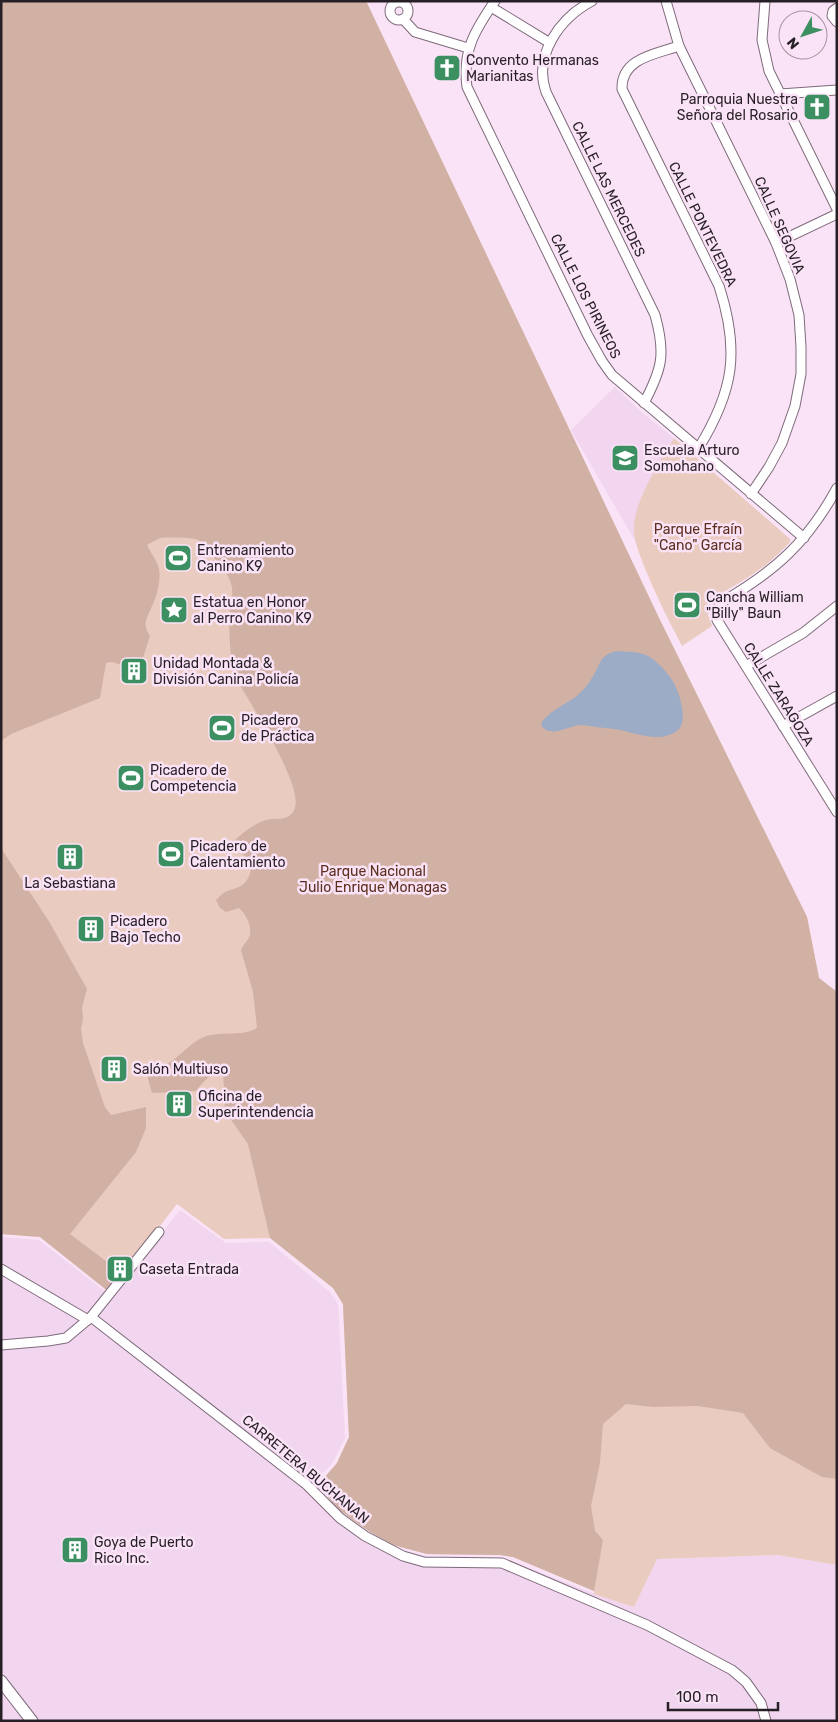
<svg xmlns="http://www.w3.org/2000/svg" width="838" height="1722" font-family="Rubik,sans-serif">
<rect width="100%" height="100%" fill="#fae3f6"/>
<!-- built -->
<g fill="#f2d5ee">
<polygon points="615,387 640,411 674,438 651,478 641,500 634,525 635,541 571,430"/>
<polygon points="180,1210 226,1243 269,1242 330,1292 338,1304 345,1438 332,1464 315,1480 333,1508 368,1533 398,1549 426,1558 503,1558 600,1596 634,1607 657,1559 778,1555 837,1565 837,1721 1,1721 1,1237 39,1240 112,1297"/>
</g>
<!-- green -->
<g fill="#eacbbf">
<polygon points="1,1 366,1 659,618 807,917 819,978 837,992 837,1565 778,1555 657,1559 634,1607 594,1594 594,1591 513,1557 500,1555 427,1554 393,1545 370,1532 348,1517 319,1484 337,1463 349,1437 343,1304 334,1289 271,1238 224,1239 177,1204 109,1292 40,1237 1,1234"/>
<path d="M674 438 790 539V542C769 566 742 582 715 597L712 601 708 615 712 626 682 646C668 620 655 593 644 566 639 552 633 540 634 525 636 498 660 462 674 438Z"/>
</g>
<!-- forest -->
<g fill="#d2b1a5">
<path d="M1 1H366L659 618 807 917 819 978 837 992V1479L822 1477 770 1448 743 1413 698 1406 653 1407 626 1404 603 1424 600 1463 591 1506 595 1531 603 1540 594 1591 513 1557 500 1555 427 1554 393 1545 370 1532 335 1507 319 1484 337 1463 349 1437 343 1304 333 1288 270 1238 248 1144 225 1111 223 1070C211 1072 203 1082 196 1091L152 1093 147 1075C155 1070 165 1066 173 1060 184 1052 192 1042 204 1037 222 1030 240 1038 257 1028L253 992 241 950C243 945 245 944 248 939 254 930 247 915 239 908L226 912 220 908 216 900C219 897 221 895 225 892 229 890 235 889 239 887 249 882 254 869 248 860 244 854 236 850 232 843 241 834 251 826 263 821 275 816 289 824 295 808 303 784 249 702 236 678 230 669 228 618 230 607 231 601 233 595 232 588 230 576 223 568 215 559 210 553 204 544 198 540 194 537 165 537 160 538 156 540 151 543 147 545 150 552 158 562 159 569 161 580 157 595 153 604 148 616 141 624 150 636L140 667 133 664 129 667 112 662 106 663 100 698 11 734 1 741Z"/>
<polygon points="1,848 50,923 87,989 82,1007 83,1019 81,1029 83,1043 105,1107 111,1115 146,1107 146,1128 136,1152 70,1234 123,1274 109,1292 40,1237 1,1234"/>
</g>
<!-- water -->
<path fill="#9cabc6" d="M617 651C627 652 639 651 648 656 657 661 666 671 672 680 679 690 689 722 678 730 660 745 634 732 615 729 608 728 602 728 596 727 591 726 585 725 580 725 568 726 550 739 541 725 545 712 570 703 580 693 584 689 589 683 592 678 601 664 599 655 617 651Z"/>
<g fill="none" stroke-linecap="round" stroke-linejoin="round">
<defs>
<g id="street">
<path d="M495 1C475 30 462 51 467 87L588 336 602 361 612 375 804 538"/>
<path d="M592 1C560 18 533 55 546 92L655 315C666 354 662 369 644 403"/>
<polyline points="666,1 679,46 776,243 790,279 799,315 801,347 801,374 795,406 782,443 769,467 751,494"/>
<polyline points="765,1 762,40 769,71 837,209"/>
<circle cx="399" cy="11" r="9"/>
<polyline points="491,7 550,43"/>
<polyline points="837,8 833,11 832,16 837,22"/>
<polyline points="403,19 415,32 468,48"/>
<path d="M679 46C656 54 621 58 622 89L719 286C740 351 734 391 698 449"/>
<polyline points="780,94 837,90"/>
<polyline points="776,243 837,214"/>
<path d="M837 488C807 543 775 571 722 602 717 608 716 612 717 620L837 812"/>
<polyline points="746,666 803,633 837,606"/>
<polyline points="783,726 837,696"/>
<polyline points="1,1269 88,1320"/>
<polyline points="91,1317 307,1485 340,1518 365,1536 403,1556 424,1562 502,1563 647,1625 732,1670 746,1682 761,1703 766,1721"/>
<polyline points="1,1345 48,1341 66,1338 91,1317 159,1232"/>
</g>
<polyline id="secondary" points="1,1681 32,1721"/>
</defs>
<!-- street casing -->
<use href="#street" stroke="#7e6a7b" stroke-width="11"/>
<!-- secondary casing -->
<use href="#secondary" stroke="#7e6a7b" stroke-width="13"/>
<!-- street -->
<use href="#street" stroke="#fff" stroke-width="9"/>
<!-- secondary -->
<use href="#secondary" stroke="#fff" stroke-width="11"/>
</g>
<!-- icons -->
<defs>
<symbol id="church-square" viewBox="-11 -11 22 22"><rect x="-9" y="-9" width="18" height="18" rx="4" fill="#3c8f61" stroke="#fae3f6"/><path d="M-1.2-6h2.4v3.5h3.3v2.4h-3.3V6h-2.4V-.1h-3.3v-2.4h3.3Z" fill="#fff"/></symbol>
<symbol id="school-square" viewBox="-11 -11 22 22"><rect x="-9" y="-9" width="18" height="18" rx="4" fill="#3c8f61" stroke="#fae3f6"/><path d="M0-5L7-2L0 1L-7-2ZM-4 1L0 2.5L4 1V4Q0 6-4 4Z" fill="#fff"/></symbol>
<symbol id="stadium-square" viewBox="-11 -11 22 22"><rect x="-9" y="-9" width="18" height="18" rx="4" fill="#3c8f61" stroke="#fae3f6"/><path d="M0-5a6.5 5 0 1 0 0 10a6.5 5 0 1 0 0-10ZM-3.5-1.8h7v3.6h-7Z" fill="#fff"/></symbol>
<symbol id="sight-square" viewBox="-11 -11 22 22"><rect x="-9" y="-9" width="18" height="18" rx="4" fill="#3c8f61" stroke="#fae3f6"/><path d="M0-6L1.8-2.2L6-1.7L2.9 1.2L3.7 5.4L0 3.3L-3.7 5.4L-2.9 1.2L-6-1.7L-1.8-2.2Z" fill="#fff"/></symbol>
<symbol id="building-square" viewBox="-11 -11 22 22"><rect x="-9" y="-9" width="18" height="18" rx="4" fill="#3c8f61" stroke="#fae3f6"/><path d="M-4-6H4V6H1V3H-1V6H-4ZM-2.5-4.3h1.7v1.8h-1.7ZM.8-4.3h1.7v1.8H.8ZM-2.5-1h1.7V.8h-1.7ZM.8-1h1.7V.8H.8Z" fill="#fff"/></symbol>
</defs>
<g fill-rule="evenodd">
<use href="#church-square" x="431" y="52" width="32" height="32"/>
<use href="#church-square" x="801" y="91" width="32" height="32"/>
<use href="#school-square" x="609" y="442" width="32" height="32"/>
<use href="#stadium-square" x="162" y="542" width="32" height="32"/>
<use href="#stadium-square" x="671" y="589" width="32" height="32"/>
<use href="#sight-square" x="158" y="594" width="32" height="32"/>
<use href="#building-square" x="118" y="655" width="32" height="32"/>
<use href="#stadium-square" x="206" y="712" width="32" height="32"/>
<use href="#stadium-square" x="115" y="762" width="32" height="32"/>
<use href="#stadium-square" x="155" y="838" width="32" height="32"/>
<use href="#building-square" x="54" y="841" width="32" height="32"/>
<use href="#building-square" x="75" y="913" width="32" height="32"/>
<use href="#building-square" x="98" y="1053" width="32" height="32"/>
<use href="#building-square" x="163" y="1088" width="32" height="32"/>
<use href="#building-square" x="104" y="1253" width="32" height="32"/>
<use href="#building-square" x="59" y="1534" width="32" height="32"/>
</g>
<g text-anchor="middle" stroke-width="5" stroke-linejoin="round" paint-order="stroke">
<!-- poi labels -->
<g font-size="14" fill="#271f26" stroke="#fae3f6" text-anchor="start">
<text x="466" y="65">Convento Hermanas<tspan x="466" dy="16">Marianitas</tspan></text>
<text x="798" y="104" text-anchor="end">Parroquia Nuestra<tspan x="798" dy="16">Señora del Rosario</tspan></text>
<text x="644" y="455">Escuela Arturo<tspan x="644" dy="16">Somohano</tspan></text>
<text x="197" y="555">Entrenamiento<tspan x="197" dy="16">Canino K9</tspan></text>
<text x="706" y="602">Cancha William<tspan x="706" dy="16">"Billy" Baun</tspan></text>
<text x="193" y="607">Estatua en Honor<tspan x="193" dy="16">al Perro Canino K9</tspan></text>
<text x="153" y="668">Unidad Montada &amp;<tspan x="153" dy="16">División Canina Policía</tspan></text>
<text x="241" y="725">Picadero<tspan x="241" dy="16">de Práctica</tspan></text>
<text x="150" y="775">Picadero de<tspan x="150" dy="16">Competencia</tspan></text>
<text x="190" y="851">Picadero de<tspan x="190" dy="16">Calentamiento</tspan></text>
<text x="70" y="888" text-anchor="middle">La Sebastiana</text>
<text x="110" y="926">Picadero<tspan x="110" dy="16">Bajo Techo</tspan></text>
<text x="133" y="1074">Salón Multiuso</text>
<text x="198" y="1101">Oficina de<tspan x="198" dy="16">Superintendencia</tspan></text>
<text x="139" y="1274">Caseta Entrada</text>
<text x="94" y="1547">Goya de Puerto<tspan x="94" dy="16">Rico Inc.</tspan></text>
</g>
<!-- street labels -->
<g font-size="14" fill="#271f26" stroke="#fae3f6">
<text transform="translate(609 189) rotate(64)" y="5">CALLE LAS MERCEDES</text>
<text transform="translate(703 224) rotate(64)" y="5">CALLE PONTEVEDRA</text>
<text transform="translate(780 225) rotate(66)" y="5">CALLE SEGOVIA</text>
<text transform="translate(586 296) rotate(63)" y="5">CALLE LOS PIRINEOS</text>
<text transform="translate(779 694) rotate(58)" y="5">CALLE ZARAGOZA</text>
<text transform="translate(306 1469) rotate(40)" y="5">CARRETERA BUCHANAN</text>
</g>
<!-- park labels -->
<g font-size="14" fill="#5c2e1d" stroke="#fae3f6">
<text x="698" y="534">Parque Efraín<tspan x="698" dy="16">"Cano" García</tspan></text>
<text x="373" y="876">Parque Nacional<tspan x="373" dy="16">Julio Enrique Monagas</tspan></text>
</g>
</g>
<!-- border -->
<rect width="838" height="1722" fill="none" stroke="#271f26" stroke-width="5"/>
<!-- north arrow -->
<g transform="translate(803 35) rotate(230)"><circle r="24" fill="#fae3f6" stroke="#a695a3"/>
<path d="M0-4L9 19L0 12L-9 19Z" fill="#3c8f61"/>
<text y="-8" font-size="14" font-weight="bold" text-anchor="middle" fill="#271f26">N</text>
</g>
<!-- scale -->
<path d="M668 1702v8h110v-8" fill="none" stroke="#271f26" stroke-width="2.5"/>
<text x="676" y="1702" font-size="15" fill="#271f26" stroke="#fae3f6" stroke-width="4" paint-order="stroke">100 m</text>
</svg>
